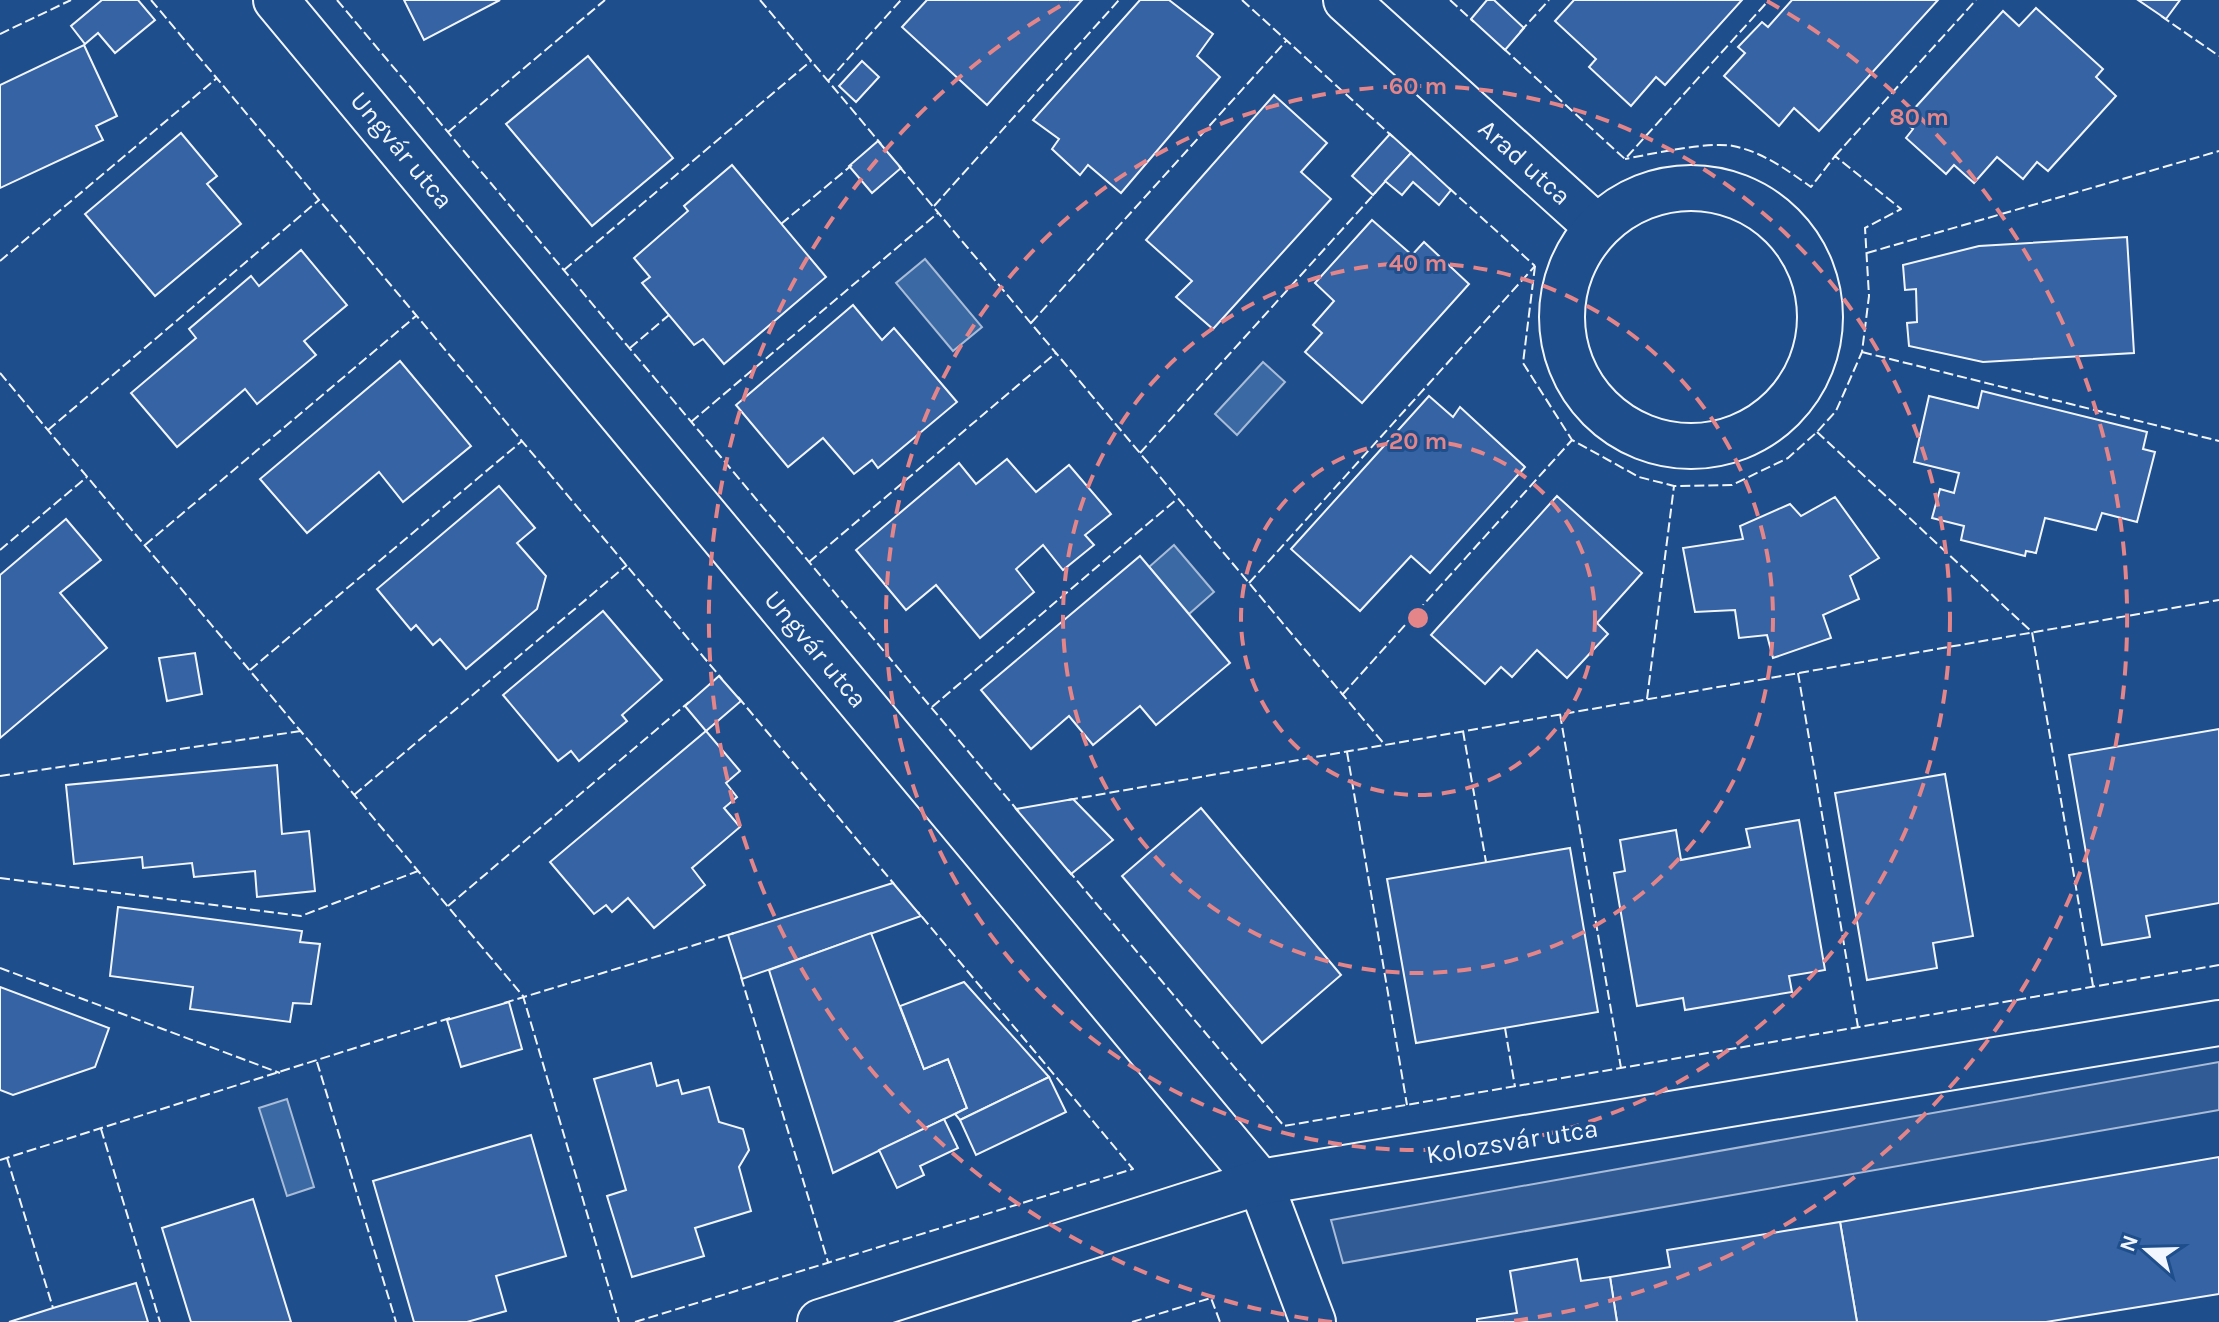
<svg xmlns="http://www.w3.org/2000/svg" width="2219" height="1322" font-family="Karla,sans-serif">
<rect width="100%" height="100%" fill="#1f4e8c"/>
<!-- parking -->
<polygon fill="#305b95" stroke="#a8bbd7" stroke-width="2" points="2219,1062 2219,1110 1343,1263 1331,1220"/>
<!-- water -->
<g fill="#3b69a3" stroke="#a8bbd7" stroke-width="2">
<polygon points="925,259 982,327 953,351 896,283"/>
<polygon points="1263,362 1285,382 1237,435 1215,414"/>
<polygon points="1174,545 1214,592 1189,614 1149,567"/>
<polygon points="287,1099 314,1187 287,1196 259,1108"/>
</g>
<!-- building -->
<g fill="#3563a3" stroke="#f2f6ff" stroke-width="2">
<polygon points="102,0 138,0 155,20 115,53 98,33 85,44 71,26"/>
<polygon points="404,0 500,0 424,40"/>
<polygon points="927,0 1082,0 987,105 902,27"/>
<polygon points="1140,0 1169,0 1213,34 1197,56 1220,77 1121,193 1088,165 1080,175 1052,149 1059,139 1033,120"/>
<polygon points="1487,0 1494,0 1524,28 1505,50 1471,19"/>
<polygon points="1574,0 1742,0 1665,85 1656,77 1631,106 1589,67 1596,59 1555,21"/>
<polygon points="1792,0 1938,0 1819,131 1794,108 1779,126 1724,76 1745,53 1738,47 1762,22 1768,27"/>
<polygon points="2138,0 2180,0 2166,19"/>
<polygon points="2036,8 2103,69 2096,77 2116,96 2048,171 2037,162 2023,179 1997,157 1974,183 1954,165 1946,174 1906,138 1913,129 1903,121 2003,11 2019,26"/>
<polygon points="84,45 117,116 96,126 103,140 0,188 0,85"/>
<polygon points="588,56 673,158 592,226 506,124"/>
<polygon points="862,61 879,77 856,102 839,86"/>
<polygon points="1274,95 1327,143 1301,172 1331,199 1213,329 1176,297 1192,281 1146,240"/>
<polygon points="181,133 217,176 207,184 241,224 155,296 85,214"/>
<polygon points="1390,134 1411,153 1373,195 1352,176"/>
<polygon points="878,141 901,168 872,193 849,166"/>
<polygon points="1411,153 1451,190 1439,205 1413,182 1402,195 1385,181"/>
<polygon points="732,165 826,277 724,364 703,339 694,345 642,283 650,277 634,258 688,211 684,206"/>
<polygon points="1372,220 1412,255 1424,242 1469,284 1362,403 1305,352 1322,333 1313,325 1334,301 1315,283"/>
<polygon points="2127,237 2134,353 1983,362 1909,346 1907,323 1917,322 1916,289 1905,290 1903,265 1979,246"/>
<polygon points="301,250 347,305 304,341 316,355 257,404 245,389 177,447 131,393 196,338 189,329 251,276 259,286"/>
<polygon points="853,305 882,340 894,328 957,402 878,468 872,460 854,474 823,438 788,467 736,405"/>
<polygon points="400,361 471,446 403,502 379,472 307,533 260,479"/>
<polygon points="1982,391 2147,432 2143,449 2155,452 2137,522 2102,513 2096,530 2045,518 2036,553 2026,551 2025,556 1961,540 1964,526 1932,518 1940,489 1954,493 1959,473 1914,462 1929,396 1978,408"/>
<polygon points="1429,396 1453,417 1460,407 1525,467 1430,573 1411,556 1360,611 1291,549"/>
<polygon points="1007,459 1036,492 1069,465 1111,514 1085,535 1094,545 1063,570 1043,545 1016,569 1034,592 980,638 936,585 906,610 856,550 959,463 976,484"/>
<polygon points="499,486 535,528 517,543 546,576 537,609 466,669 440,639 433,645 416,625 411,630 377,589"/>
<polygon points="1557,496 1642,573 1597,623 1608,634 1567,678 1537,650 1512,677 1501,667 1485,684 1431,635"/>
<polygon points="1835,497 1879,558 1850,576 1859,599 1823,615 1831,638 1773,658 1767,635 1739,638 1735,610 1695,612 1683,548 1743,539 1740,526 1790,504 1801,516"/>
<polygon points="66,519 101,560 60,593 107,648 0,738 0,575"/>
<polygon points="1140,556 1230,663 1156,725 1140,706 1093,745 1069,716 1031,749 981,690"/>
<polygon points="603,611 662,680 622,715 627,721 579,761 571,751 558,761 503,695"/>
<polygon points="195,653 202,694 167,701 159,658"/>
<polygon points="719,676 741,701 706,731 685,706"/>
<polygon points="2219,729 2219,903 2146,916 2150,937 2102,945 2069,755"/>
<polygon points="706,731 740,771 726,783 737,797 724,808 740,827 692,868 705,885 654,928 628,898 612,912 606,905 594,914 550,862"/>
<polygon points="277,765 282,834 309,831 315,891 257,897 255,871 194,877 192,863 143,868 142,857 74,864 66,785"/>
<polygon points="1945,774 1973,936 1933,943 1937,968 1867,980 1835,793"/>
<polygon points="1073,799 1113,840 1071,874 1016,809"/>
<polygon points="1201,808 1341,975 1262,1043 1122,876"/>
<polygon points="1799,820 1825,970 1789,976 1792,992 1685,1010 1683,998 1637,1006 1614,873 1625,871 1620,840 1676,830 1681,860 1750,847 1746,829"/>
<polygon points="1570,848 1598,1012 1416,1043 1387,879"/>
<polygon points="893,883 921,916 742,979 728,935"/>
<polygon points="118,907 302,931 300,942 320,944 311,1004 293,1003 290,1022 190,1009 193,987 110,976"/>
<polygon points="871,933 924,1069 948,1059 967,1108 833,1173 769,970"/>
<polygon points="964,982 1049,1077 960,1120 955,1114 967,1108 948,1059 924,1069 900,1006"/>
<polygon points="0,987 109,1028 95,1067 13,1095 0,1090"/>
<polygon points="509,1002 522,1049 461,1067 447,1020"/>
<polygon points="651,1063 657,1086 678,1080 682,1094 709,1087 719,1122 743,1129 749,1150 739,1167 751,1211 695,1228 704,1256 632,1277 607,1196 626,1190 594,1079"/>
<polygon points="1049,1077 1066,1112 976,1155 960,1120"/>
<polygon points="944,1119 958,1148 920,1166 924,1175 897,1188 879,1150"/>
<polygon points="531,1135 566,1256 496,1276 506,1311 467,1322 414,1322 373,1181"/>
<polygon points="2219,1157 2219,1294 2046,1322 1857,1322 1840,1222"/>
<polygon points="253,1199 291,1322 191,1322 162,1228"/>
<polygon points="1840,1222 1857,1322 1617,1322 1610,1277 1670,1267 1667,1250"/>
<polygon points="1577,1259 1581,1281 1610,1277 1617,1322 1477,1322 1477,1319 1517,1313 1510,1271"/>
<polygon points="136,1283 148,1322 9,1322 53,1308"/>
</g>
<g fill="none" stroke-linecap="round" stroke-linejoin="round">
<defs>
<g id="minor">
<polyline points="276,0 1260,1182 1313,1322"/>
<polyline points="1346,0 1597,227"/>
<circle cx="1691" cy="317" r="129"/>
<polyline points="820,1322 1260,1182 2219,1023"/>
</g>
</defs>
<!-- minor casing -->
<use href="#minor" stroke="#f2f6ff" stroke-width="48"/>
<!-- minor -->
<use href="#minor" stroke="#1f4e8c" stroke-width="44"/>
<!-- fence -->
<g stroke="#f2f6ff" stroke-width="2" stroke-dasharray="10 4" stroke-linecap="butt">
<polyline points="151,0 722,679"/>
<polyline points="337,0 1019,812"/>
<polyline points="760,0 881,144"/>
<polyline points="1242,0 1393,137"/>
<polyline points="1450,0 1474,22"/>
<polyline points="2161,16 2219,56"/>
<polyline points="1520,32 1549,0"/>
<polyline points="0,34 71,0"/>
<polyline points="1503,48 1625,159 1769,0"/>
<polyline points="828,81 901,0"/>
<polyline points="448,132 605,0"/>
<polyline points="1835,156 1976,0"/>
<polyline points="899,166 1385,745"/>
<polyline points="1449,188 1535,266"/>
<polyline points="934,206 1119,0"/>
<polyline points="781,224 852,165"/>
<polyline points="1867,253 2219,151"/>
<polyline points="0,261 217,78"/>
<path d="M1535 266 1523 363 1572 440 1639 477 1674 486 1732 485 1788 458 1817 432 1836 411 1862 352 1869 296 1865 228 1901 209 1835 156 1811 187C1787 170 1763 152 1733 146 1709 141 1651 154 1625 159"/>
<polyline points="564,270 811,61"/>
<polyline points="1031,323 1287,40"/>
<polyline points="630,348 669,315"/>
<polyline points="1862,352 2219,441"/>
<polyline points="0,373 523,996 619,1322"/>
<polyline points="691,422 938,213"/>
<polyline points="48,430 319,200"/>
<polyline points="1817,432 2032,632 2093,986"/>
<polyline points="1140,453 1376,192"/>
<polyline points="145,545 416,316"/>
<polyline points="0,550 87,477"/>
<polyline points="809,562 1056,353"/>
<polyline points="1249,583 1535,266"/>
<polyline points="250,670 522,441"/>
<polyline points="1798,673 1858,1027"/>
<polyline points="1342,695 1572,440"/>
<polyline points="738,697 894,884"/>
<polyline points="1647,699 1674,486"/>
<polyline points="932,707 1177,499"/>
<polyline points="1560,714 1621,1068"/>
<polyline points="1463,731 1486,862"/>
<polyline points="1347,752 1407,1105"/>
<polyline points="0,776 301,731"/>
<polyline points="354,795 627,565"/>
<polyline points="1068,800 2219,600"/>
<polyline points="1068,870 1284,1126 2219,965"/>
<polyline points="0,878 301,916 418,871"/>
<polyline points="448,906 689,702"/>
<polyline points="0,968 280,1073"/>
<polyline points="741,977 828,1262"/>
<polyline points="504,1003 734,933"/>
<polyline points="1505,1028 1515,1087"/>
<polyline points="317,1062 396,1322"/>
<polyline points="101,1129 160,1322"/>
<polyline points="7,1158 53,1308"/>
<polyline points="0,1160 450,1018"/>
<polyline points="635,1322 1133,1169 918,912"/>
<polyline points="1132,1322 1211,1298 1220,1322"/>
</g>
</g>
<!-- distance rings -->
<g fill="none" stroke="#e38589" stroke-width="4" stroke-dasharray="14 10">
<circle cx="1418" cy="618" r="177"/>
<circle cx="1418" cy="618" r="355"/>
<circle cx="1418" cy="618" r="532"/>
<path d="M1332 1322A709 709 0 0 1 1069 1M1767 1A709 709 0 0 1 1504 1322"/>
</g>
<g text-anchor="middle" stroke-width="6" stroke-linejoin="round" paint-order="stroke">
<!-- street labels -->
<g font-size="26" fill="#f2f6ff" stroke="#1f4e8c">
<text transform="translate(402 150) rotate(50)" y="9">Ungvár utca</text>
<text transform="translate(1525 162) rotate(42)" y="9">Arad utca</text>
<text transform="translate(816 649) rotate(50)" y="9">Ungvár utca</text>
<text transform="translate(1512 1141) rotate(-9)" y="9">Kolozsvár utca</text>
</g>
</g>
<circle cx="1418" cy="618" r="12" fill="#e38589" stroke="#1f4e8c" stroke-width="4"/>
<g font-size="24" text-anchor="middle" font-weight="bold" fill="#e38589" stroke="#1f4e8c" stroke-width="6" stroke-linejoin="round" paint-order="stroke">
<text x="1418" y="94">60 m</text>
<text x="1919" y="125">80 m</text>
<text x="1418" y="271">40 m</text>
<text x="1418" y="449">20 m</text>
</g>
<!-- north arrow -->
<g transform="translate(2147 1250) rotate(290)" stroke="#1f4e8c" stroke-width="6" paint-order="stroke">
<path d="M0-6L14 30L0 20L-14 30Z" fill="#f2f6ff"/>
<text y="-12" font-size="22" font-weight="bold" text-anchor="middle" fill="#f2f6ff">N</text>
</g>
</svg>
